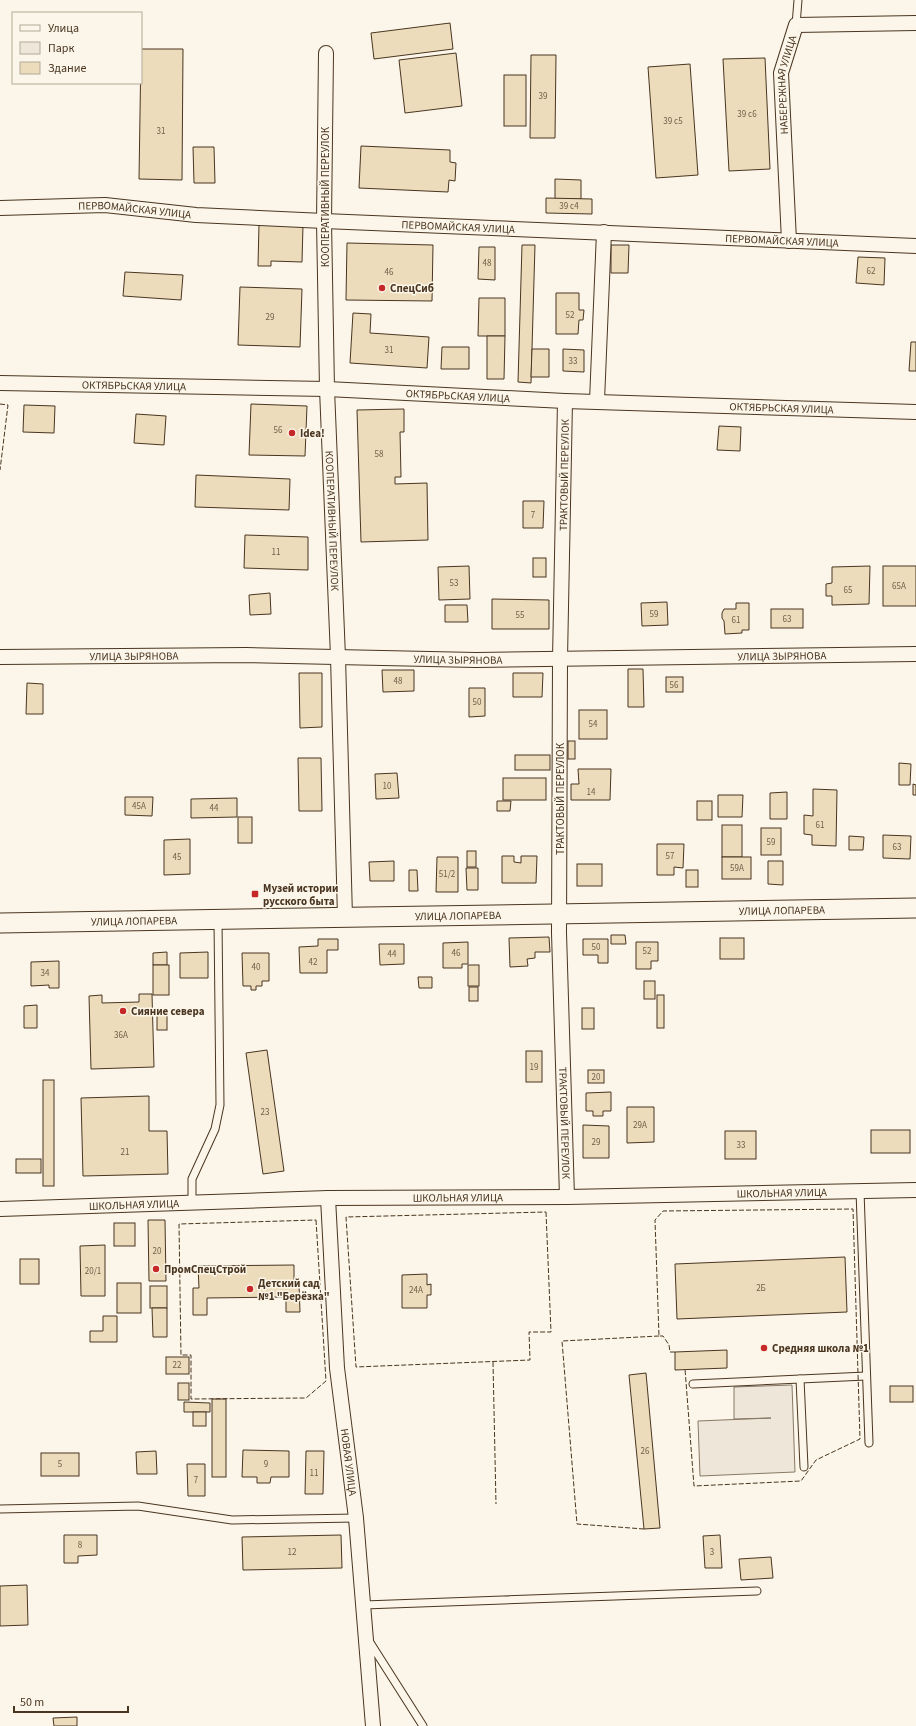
<svg xmlns="http://www.w3.org/2000/svg" width="916" height="1726" font-family="'Source Sans 3',sans-serif">
<rect width="100%" height="100%" fill="#fbf6e9"/>
<!-- green -->
<polygon fill="#ede6d9" stroke="#887966" points="792,1385 795,1472 700,1476 698,1421 771,1418 734,1419 734,1387"/>
<!-- building -->
<g fill="#ecdcbc" stroke="#4a3520">
<polygon points="450,23 453,49 374,59 371,33"/>
<polygon points="141,49 183,49 182,180 139,179"/>
<polygon points="456,53 462,106 405,113 399,60"/>
<polygon points="531,55 556,55 555,138 530,138"/>
<polygon points="765,58 770,169 729,171 723,59"/>
<polygon points="690,64 698,175 656,178 648,67"/>
<rect x="504" y="75" width="22" height="51"/>
<polygon points="361,146 450,150 450,162 456,163 455,181 449,180 448,192 359,188"/>
<polygon points="193,147 214,147 215,183 194,183"/>
<polygon points="555,179 581,180 581,199 555,199"/>
<polygon points="546,198 592,199 592,214 546,213"/>
<polygon points="259,224 303,225 302,262 271,261 271,266 258,266"/>
<polygon points="347,243 433,245 432,301 346,300"/>
<polygon points="522,245 535,245 531,383 518,382"/>
<polygon points="611,245 629,245 628,273 611,273"/>
<polygon points="479,247 495,247 495,280 478,279"/>
<polygon points="858,257 885,258 884,285 856,283"/>
<polygon points="125,272 183,275 181,300 123,296"/>
<polygon points="240,287 302,289 300,347 238,345"/>
<polygon points="556,293 579,293 579,310 584,310 583,320 579,320 578,334 556,334"/>
<polygon points="479,298 505,298 505,336 478,336"/>
<polygon points="353,313 371,314 370,333 429,337 427,368 350,363"/>
<polygon points="487,336 505,336 504,379 487,379"/>
<polygon points="911,342 916,342 916,371 909,371"/>
<polygon points="442,347 469,347 469,369 441,369"/>
<polygon points="532,349 549,349 549,377 531,377"/>
<polygon points="563,349 584,350 584,372 563,371"/>
<polygon points="251,404 307,406 305,456 249,455"/>
<polygon points="24,405 55,406 54,433 23,432"/>
<polygon points="404,409 404,432 400,432 401,477 395,477 395,484 427,483 428,540 361,542 357,410"/>
<polygon points="136,414 166,416 164,445 134,443"/>
<polygon points="719,426 741,427 740,451 717,450"/>
<polygon points="196,475 290,479 289,510 195,507"/>
<polygon points="523,501 544,501 543,528 523,528"/>
<polygon points="245,535 308,537 308,570 244,568"/>
<rect x="533" y="558" width="13" height="19"/>
<polygon points="469,566 470,599 439,600 438,567"/>
<polygon points="870,566 869,604 832,605 832,596 826,596 826,584 832,583 832,567"/>
<rect x="883" y="566" width="33" height="40"/>
<polygon points="270,593 271,614 250,615 249,595"/>
<polygon points="492,599 549,600 549,629 492,629"/>
<polygon points="667,602 668,625 642,626 641,603"/>
<polygon points="736,603 749,603 749,630 742,630 742,633 725,634 724,621 722,618 722,613 724,609 736,609"/>
<polygon points="445,605 467,605 468,622 445,622"/>
<rect x="771" y="609" width="32" height="19"/>
<polygon points="628,669 643,669 644,707 628,707"/>
<polygon points="382,670 414,670 414,691 383,692"/>
<polygon points="299,673 322,673 322,727 300,728"/>
<polygon points="513,673 543,673 542,697 513,697"/>
<rect x="666" y="677" width="17" height="15"/>
<polygon points="27,683 43,684 43,714 26,714"/>
<polygon points="469,688 485,688 485,716 469,717"/>
<rect x="579" y="710" width="28" height="29"/>
<rect x="568" y="741" width="7" height="18"/>
<rect x="515" y="755" width="35" height="15"/>
<polygon points="298,758 321,758 322,811 299,811"/>
<polygon points="899,763 911,764 910,785 899,785"/>
<polygon points="578,769 611,769 610,800 571,800 571,784 579,784"/>
<polygon points="397,773 399,798 376,799 375,774"/>
<rect x="503" y="778" width="43" height="22"/>
<polygon points="913,784 916,785 916,795 913,795"/>
<polygon points="813,789 837,790 836,846 812,845 812,835 804,834 804,815 813,816"/>
<polygon points="787,792 787,819 770,819 770,793"/>
<polygon points="718,795 743,795 742,817 718,817"/>
<polygon points="125,797 153,797 152,816 125,815"/>
<polygon points="237,798 237,817 191,818 191,799"/>
<polygon points="497,801 511,801 510,811 497,811"/>
<rect x="697" y="801" width="15" height="19"/>
<rect x="238" y="817" width="14" height="26"/>
<rect x="722" y="825" width="20" height="32"/>
<rect x="761" y="828" width="20" height="27"/>
<polygon points="883,835 911,836 910,859 883,858"/>
<polygon points="849,836 864,837 863,850 849,850"/>
<polygon points="190,839 190,874 164,875 164,840"/>
<polygon points="657,844 684,844 683,868 674,867 674,875 657,875"/>
<rect x="467" y="851" width="9" height="16"/>
<polygon points="502,856 514,856 514,862 521,863 521,856 537,856 536,883 502,883"/>
<polygon points="437,857 458,857 458,892 436,892"/>
<rect x="722" y="857" width="29" height="22"/>
<polygon points="394,861 394,881 370,881 369,862"/>
<polygon points="768,861 783,861 783,885 768,884"/>
<rect x="577" y="864" width="25" height="22"/>
<polygon points="466,868 478,868 478,890 467,890"/>
<polygon points="409,870 417,870 418,891 409,891"/>
<rect x="686" y="870" width="12" height="17"/>
<polygon points="611,935 625,935 626,944 611,944"/>
<polygon points="549,937 550,952 535,952 535,958 527,959 528,966 510,967 509,938"/>
<rect x="720" y="938" width="24" height="21"/>
<polygon points="318,939 338,939 338,950 327,950 327,973 300,973 299,947 318,946"/>
<polygon points="583,939 608,939 608,963 598,963 598,955 583,955"/>
<polygon points="468,942 468,964 462,964 462,968 443,968 443,943"/>
<polygon points="636,942 658,942 658,961 651,961 651,969 636,969"/>
<polygon points="379,944 404,944 404,964 380,965"/>
<polygon points="167,952 167,965 153,965 153,953"/>
<polygon points="208,952 208,978 180,978 180,953"/>
<polygon points="242,953 269,953 269,981 262,981 262,986 256,986 256,990 251,990 251,986 243,986"/>
<polygon points="59,961 59,988 49,988 49,985 31,986 31,962"/>
<rect x="153" y="965" width="16" height="30"/>
<rect x="468" y="965" width="11" height="21"/>
<polygon points="418,977 432,977 432,988 419,988"/>
<rect x="644" y="981" width="11" height="18"/>
<rect x="469" y="987" width="9" height="14"/>
<polygon points="139,994 152,994 154,1067 91,1069 89,996 102,995 102,1003 139,1002"/>
<rect x="657" y="995" width="7" height="33"/>
<polygon points="37,1005 37,1028 24,1028 24,1006"/>
<rect x="582" y="1008" width="12" height="21"/>
<rect x="157" y="1012" width="10" height="18"/>
<polygon points="267,1050 284,1171 263,1174 246,1053"/>
<rect x="526" y="1051" width="16" height="31"/>
<rect x="588" y="1070" width="16" height="13"/>
<rect x="43" y="1080" width="11" height="106"/>
<polygon points="611,1092 611,1111 603,1111 603,1116 593,1116 593,1111 586,1111 586,1093"/>
<polygon points="149,1096 149,1131 167,1131 168,1174 83,1176 81,1098"/>
<polygon points="627,1107 654,1107 654,1142 627,1143"/>
<polygon points="583,1125 609,1126 609,1158 583,1158"/>
<rect x="871" y="1130" width="39" height="23"/>
<rect x="725" y="1131" width="31" height="28"/>
<rect x="16" y="1159" width="25" height="14"/>
<polygon points="148,1220 165,1220 166,1281 149,1281"/>
<rect x="114" y="1223" width="21" height="23"/>
<polygon points="105,1245 105,1296 81,1296 80,1246"/>
<polygon points="845,1257 847,1312 677,1319 675,1264"/>
<rect x="20" y="1259" width="19" height="25"/>
<polygon points="294,1265 294,1284 299,1284 300,1312 286,1312 286,1297 207,1298 207,1315 193,1315 193,1288 199,1288 198,1266"/>
<polygon points="427,1274 427,1285 431,1284 431,1295 427,1295 427,1308 402,1308 402,1275"/>
<rect x="117" y="1283" width="24" height="30"/>
<rect x="150" y="1286" width="17" height="22"/>
<polygon points="152,1308 167,1308 167,1337 153,1337"/>
<polygon points="103,1316 117,1316 117,1342 90,1342 90,1331 103,1331"/>
<polygon points="727,1350 727,1368 675,1370 675,1352"/>
<rect x="166" y="1357" width="23" height="17"/>
<polygon points="646,1373 660,1528 644,1529 629,1375"/>
<rect x="178" y="1383" width="11" height="17"/>
<rect x="890" y="1386" width="23" height="16"/>
<rect x="212" y="1399" width="14" height="78"/>
<polygon points="184,1402 210,1403 210,1412 184,1412"/>
<rect x="193" y="1412" width="13" height="14"/>
<polygon points="243,1450 289,1451 289,1477 271,1477 270,1483 257,1483 257,1477 242,1477"/>
<polygon points="156,1451 157,1474 137,1474 136,1452"/>
<polygon points="306,1451 324,1451 323,1494 305,1494"/>
<rect x="41" y="1453" width="38" height="23"/>
<polygon points="187,1464 205,1464 205,1496 188,1496"/>
<polygon points="64,1535 97,1535 97,1555 78,1556 78,1563 64,1563"/>
<polygon points="341,1535 342,1568 243,1570 242,1537"/>
<polygon points="720,1535 722,1568 705,1568 703,1536"/>
<polygon points="771,1557 773,1578 741,1580 739,1559"/>
<polygon points="27,1585 28,1625 0,1626 0,1586"/>
<polygon points="77,1717 77,1726 54,1726 53,1718"/>
</g>
<g fill="none" stroke-linecap="round" stroke-linejoin="round">
<defs>
<g id="lane">
<polyline points="796,25 798,0"/>
<polyline points="860,1191 869,1443"/>
<polyline points="192,1202 192,1179 215,1129 220,1105 218,921"/>
<polyline points="800,1379 804,1467"/>
<polyline points="693,1384 866,1376"/>
<polyline points="0,1509 138,1506 232,1520 356,1518"/>
<polyline points="364,1605 757,1591"/>
<polyline points="369,1641 423,1726"/>
</g>
<g id="street">
<path id="s1" d="M326 53 324 221 327 389 338 657 345 917"/>
<path id="s2" d="M0 208 105 205 196 215 324 221 916 246"/>
<path id="s3" d="M789 241 781 73 796 25 916 23"/>
<path id="s4" d="M0 383 327 389 565 401 916 412"/>
<path id="s5" d="M565 401 560 659 559 933 567 1197"/>
<polyline points="597,401 604,232"/>
<path id="s6" d="M0 657 246 655 476 660 916 654"/>
<path id="s7" d="M328 1198 337 1368 356 1518 373 1726"/>
<path id="s8" d="M0 1209 328 1198 567 1197 916 1190"/>
</g>
<g id="secondary">
<path id="s9" d="M0 923 916 908"/>
</g>
</defs>
<!-- lane casing -->
<use href="#lane" stroke="#4a3520" stroke-width="9"/>
<!-- street casing -->
<use href="#street" stroke="#4a3520" stroke-width="16"/>
<!-- secondary casing -->
<use href="#secondary" stroke="#4a3520" stroke-width="21"/>
<!-- lane -->
<use href="#lane" stroke="#fbf6e9" stroke-width="7"/>
<!-- street -->
<use href="#street" stroke="#fbf6e9" stroke-width="14"/>
<!-- secondary -->
<use href="#secondary" stroke="#fbf6e9" stroke-width="19"/>
<!-- fence -->
<g stroke="#4a3520" stroke-width="1" stroke-dasharray="5 2" stroke-linecap="butt">
<polyline points="0,404 8,405 0,470"/>
<polygon points="546,1212 551,1332 529,1332 530,1360 356,1367 346,1217"/>
<polygon points="316,1220 326,1381 306,1398 191,1399 191,1355 181,1355 179,1224"/>
<polyline points="675,1352 670,1352 669,1345 663,1336 659,1336 655,1220 663,1211 853,1209 860,1439 816,1460 801,1481 694,1486 685,1369"/>
<polyline points="493,1362 496,1504"/>
<polyline points="644,1529 577,1524 562,1341 659,1336"/>
</g>
</g>
<!-- markers -->
<g fill="#c62828" stroke="#fbf6e9" stroke-width="1.5">
<circle cx="382" cy="288" r="4"/>
<circle cx="292" cy="433" r="4"/>
<rect x="251" y="890" width="8" height="8" rx="2"/>
<circle cx="123" cy="1011" r="4"/>
<circle cx="156" cy="1269" r="4"/>
<circle cx="250" cy="1289" r="4"/>
<circle cx="764" cy="1348" r="4"/>
</g>
<g text-anchor="middle" stroke-width="3" stroke-linejoin="round" paint-order="stroke">
<!-- number labels -->
<g font-size="9" fill="#725f47">
<text x="543" y="99">39</text>
<text x="747" y="117">39 с6</text>
<text x="673" y="124">39 с5</text>
<text x="161" y="134">31</text>
<text x="569" y="209">39 с4</text>
<text x="487" y="266">48</text>
<text x="871" y="274">62</text>
<text x="389" y="275">46</text>
<text x="570" y="318">52</text>
<text x="270" y="320">29</text>
<text x="389" y="353">31</text>
<text x="573" y="364">33</text>
<text x="278" y="433">56</text>
<text x="379" y="457">58</text>
<text x="533" y="518">7</text>
<text x="276" y="555">11</text>
<text x="454" y="586">53</text>
<text x="899" y="589">65А</text>
<text x="848" y="593">65</text>
<text x="654" y="617">59</text>
<text x="520" y="618">55</text>
<text x="787" y="622">63</text>
<text x="736" y="623">61</text>
<text x="398" y="684">48</text>
<text x="674" y="688">56</text>
<text x="477" y="705">50</text>
<text x="593" y="727">54</text>
<text x="387" y="789">10</text>
<text x="591" y="795">14</text>
<text x="139" y="809">45А</text>
<text x="214" y="811">44</text>
<text x="820" y="828">61</text>
<text x="771" y="845">59</text>
<text x="897" y="850">63</text>
<text x="670" y="859">57</text>
<text x="177" y="860">45</text>
<text x="737" y="871">59А</text>
<text x="447" y="877">51/2</text>
<text x="596" y="950">50</text>
<text x="647" y="954">52</text>
<text x="456" y="956">46</text>
<text x="392" y="957">44</text>
<text x="313" y="965">42</text>
<text x="256" y="970">40</text>
<text x="45" y="976">34</text>
<text x="121" y="1038">36А</text>
<text x="534" y="1070">19</text>
<text x="596" y="1080">20</text>
<text x="265" y="1115">23</text>
<text x="640" y="1128">29А</text>
<text x="596" y="1145">29</text>
<text x="741" y="1148">33</text>
<text x="125" y="1155">21</text>
<text x="157" y="1254">20</text>
<text x="93" y="1274">20/1</text>
<text x="761" y="1291">2Б</text>
<text x="416" y="1293">24А</text>
<text x="177" y="1368">22</text>
<text x="645" y="1454">26</text>
<text x="60" y="1467">5</text>
<text x="266" y="1467">9</text>
<text x="314" y="1476">11</text>
<text x="196" y="1483">7</text>
<text x="80" y="1548">8</text>
<text x="292" y="1555">12</text>
<text x="712" y="1555">3</text>
</g>
<!-- street labels -->
<g font-size="11" fill="#4a3520" stroke="#fbf6e9">
<text dy="4" stroke="none"><textPath href="#s3" startOffset="157">НАБЕРЕЖНАЯ УЛИЦА</textPath></text>
<text transform="translate(325 197) rotate(-90)" y="4">КООПЕРАТИВНЫЙ ПЕРЕУЛОК</text>
<text dy="4" stroke="none"><textPath href="#s2" startOffset="135">ПЕРВОМАЙСКАЯ УЛИЦА</textPath></text>
<text dy="4" stroke="none"><textPath href="#s2" startOffset="459">ПЕРВОМАЙСКАЯ УЛИЦА</textPath></text>
<text dy="4" stroke="none"><textPath href="#s2" startOffset="783">ПЕРВОМАЙСКАЯ УЛИЦА</textPath></text>
<text dy="4" stroke="none"><textPath href="#s4" startOffset="134">ОКТЯБРЬСКАЯ УЛИЦА</textPath></text>
<text dy="4" stroke="none"><textPath href="#s4" startOffset="458">ОКТЯБРЬСКАЯ УЛИЦА</textPath></text>
<text dy="4" stroke="none"><textPath href="#s4" startOffset="782">ОКТЯБРЬСКАЯ УЛИЦА</textPath></text>
<text transform="translate(564 475) rotate(-89)" y="4">ТРАКТОВЫЙ ПЕРЕУЛОК</text>
<text dy="4" stroke="none"><textPath href="#s1" startOffset="468">КООПЕРАТИВНЫЙ ПЕРЕУЛОК</textPath></text>
<text dy="4" stroke="none"><textPath href="#s6" startOffset="134">УЛИЦА ЗЫРЯНОВА</textPath></text>
<text dy="4" stroke="none"><textPath href="#s6" startOffset="782">УЛИЦА ЗЫРЯНОВА</textPath></text>
<text dy="4" stroke="none"><textPath href="#s6" startOffset="458">УЛИЦА ЗЫРЯНОВА</textPath></text>
<text transform="translate(560 799) rotate(-90)" y="4">ТРАКТОВЫЙ ПЕРЕУЛОК</text>
<text dy="4" stroke="none"><textPath href="#s9" startOffset="782">УЛИЦА ЛОПАРЕВА</textPath></text>
<text dy="4" stroke="none"><textPath href="#s9" startOffset="458">УЛИЦА ЛОПАРЕВА</textPath></text>
<text dy="4" stroke="none"><textPath href="#s9" startOffset="134">УЛИЦА ЛОПАРЕВА</textPath></text>
<text dy="4" stroke="none"><textPath href="#s5" startOffset="722">ТРАКТОВЫЙ ПЕРЕУЛОК</textPath></text>
<text dy="4" stroke="none"><textPath href="#s8" startOffset="782">ШКОЛЬНАЯ УЛИЦА</textPath></text>
<text dy="4" stroke="none"><textPath href="#s8" startOffset="458">ШКОЛЬНАЯ УЛИЦА</textPath></text>
<text dy="4" stroke="none"><textPath href="#s8" startOffset="134">ШКОЛЬНАЯ УЛИЦА</textPath></text>
<text dy="4" stroke="none"><textPath href="#s7" startOffset="265">НОВАЯ УЛИЦА</textPath></text>
</g>
<!-- poi labels -->
<g font-size="11" font-weight="bold" fill="#4a3520" stroke="#fbf6e9" text-anchor="start">
<text x="390" y="292">СпецСиб</text>
<text x="300" y="437">Idea!</text>
<text x="263" y="892">Музей истории<tspan x="263" dy="13">русского быта</tspan></text>
<text x="131" y="1015">Сияние севера</text>
<text x="164" y="1273">ПромСпецСтрой</text>
<text x="258" y="1287">Детский сад<tspan x="258" dy="13">№1 "Берёзка"</tspan></text>
<text x="772" y="1352">Средняя школа №1</text>
</g>
</g>
<!-- legend -->
<rect x="12" y="12" width="130" height="72" fill="#fbf6e9" stroke="#b4a999"/>
<rect x="20" y="25" width="20" height="6" fill="#fbf6e9" stroke="#b4a999"/>
<text x="48" y="32" font-size="12" fill="#4a3520">Улица</text>
<rect x="20" y="42" width="20" height="12" fill="#ede6d9" stroke="#b4a999"/>
<text x="48" y="52" font-size="12" fill="#4a3520">Парк</text>
<rect x="20" y="62" width="20" height="12" fill="#ecdcbc" stroke="#b4a999"/>
<text x="48" y="72" font-size="12" fill="#4a3520">Здание</text>
<!-- scale -->
<path d="M14 1706v6h114v-6" fill="none" stroke="#4a3520" stroke-width="2"/>
<text x="20" y="1706" font-size="12" fill="#4a3520" stroke="#fbf6e9" stroke-width="3" paint-order="stroke">50 m</text>
</svg>
